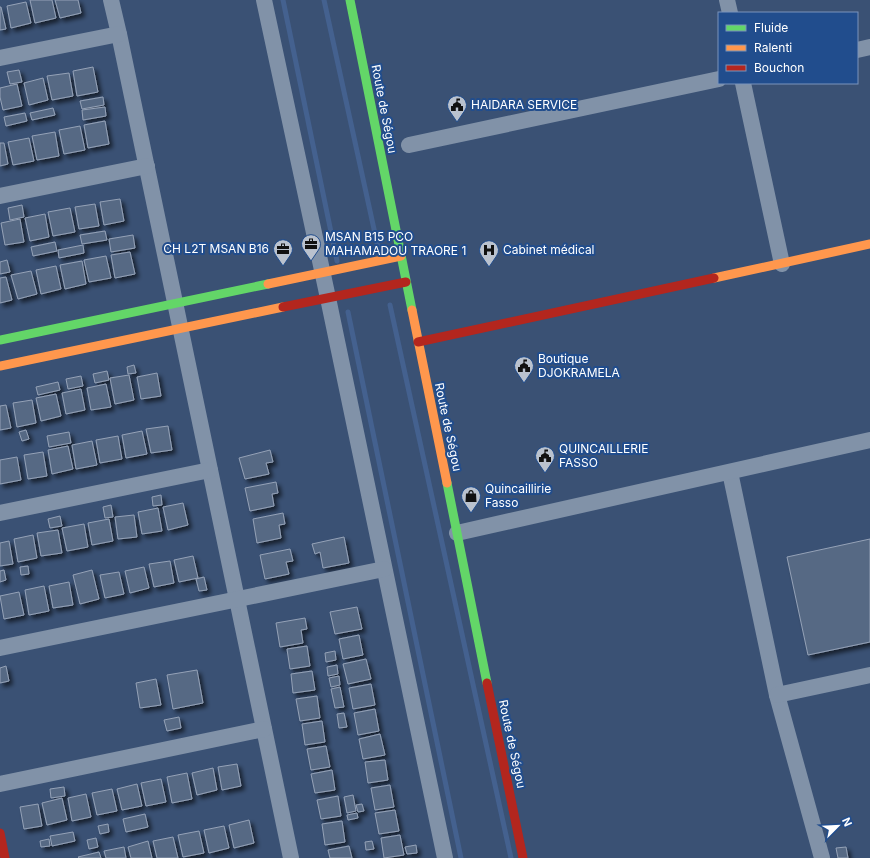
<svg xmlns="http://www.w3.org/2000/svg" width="870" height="858" font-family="Inter,sans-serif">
<defs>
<filter id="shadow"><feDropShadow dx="3.5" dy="3.5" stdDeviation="2" flood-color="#0009"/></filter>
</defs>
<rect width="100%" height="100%" fill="#3a5174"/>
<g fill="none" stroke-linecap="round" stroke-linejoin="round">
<!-- stream -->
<g stroke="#44618f" stroke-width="5">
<polyline points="283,0 337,261"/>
<polyline points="324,0 379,252"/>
<polyline points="390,305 511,858"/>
<polyline points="348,312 461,858"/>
</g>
</g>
<!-- building -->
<g fill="#566984" stroke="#95a2b7" filter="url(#shadow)">
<polygon points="30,0 52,0 56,18 35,23"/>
<polygon points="55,0 78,0 81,13 60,18"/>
<polygon points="26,2 31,23 11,28 7,6"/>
<polygon points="0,7 1,7 6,29 0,30"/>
<polygon points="93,67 98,92 77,96 73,71"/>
<polygon points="19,70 22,82 10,84 7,72"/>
<polygon points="69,73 73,96 52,100 47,76"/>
<polygon points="43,78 48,100 29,105 24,83"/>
<polygon points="17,84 22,106 3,110 0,97 0,88"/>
<polygon points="103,97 104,105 82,109 80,101"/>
<polygon points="105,107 106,116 83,120 82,110"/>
<polygon points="53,108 55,115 32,120 30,113"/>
<polygon points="25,113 27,121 6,126 4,117"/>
<polygon points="105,121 109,144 88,148 84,125"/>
<polygon points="80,126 85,150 64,154 59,130"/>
<polygon points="55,132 59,156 37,160 32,136"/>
<polygon points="29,138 34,161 13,165 8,142"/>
<polygon points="0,143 4,143 8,164 0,166"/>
<polygon points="120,199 124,221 104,225 100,202"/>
<polygon points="95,204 99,226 79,229 75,207"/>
<polygon points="22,205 24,217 10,220 8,208"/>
<polygon points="70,208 75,232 53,236 48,212"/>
<polygon points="45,214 49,237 30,241 25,218"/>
<polygon points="20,219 24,242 5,245 1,223"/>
<polygon points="105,231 107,240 82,244 80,235"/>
<polygon points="133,235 135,248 111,252 109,239"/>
<polygon points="55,242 57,251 33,256 31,247"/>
<polygon points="83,245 84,253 59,258 58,250"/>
<polygon points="130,252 135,274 115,278 111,255"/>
<polygon points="106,256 111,278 89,282 84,260"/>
<polygon points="7,260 10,272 0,274 0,262"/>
<polygon points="82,261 86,284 65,289 60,265"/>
<polygon points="56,266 61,289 41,294 36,270"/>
<polygon points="31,271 37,294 18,299 11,275"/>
<polygon points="6,277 12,300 0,303 0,278"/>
<polygon points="134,365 136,373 128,374 127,367"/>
<polygon points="107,371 109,380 95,383 93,374"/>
<polygon points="157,373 161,396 141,399 137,377"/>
<polygon points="129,375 134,400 115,404 110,378"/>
<polygon points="81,376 83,386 68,389 66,379"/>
<polygon points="58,382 60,390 38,395 36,387"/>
<polygon points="106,384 111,407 91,410 87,388"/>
<polygon points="81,389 85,410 66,414 62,393"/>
<polygon points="56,394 61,416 41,421 36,398"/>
<polygon points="32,400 36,423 17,427 13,403"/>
<polygon points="6,405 11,428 0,430 0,406"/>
<polygon points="168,426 172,450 151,453 146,429"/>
<polygon points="26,430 29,439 22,441 19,432"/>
<polygon points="142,431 147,454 126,458 122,435"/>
<polygon points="69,432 71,443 49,447 47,436"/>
<polygon points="118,436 122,459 100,463 96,440"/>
<polygon points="92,441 97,465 76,469 72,445"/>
<polygon points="68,446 73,469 52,474 48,450"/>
<polygon points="270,450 273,462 266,463 269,474 245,479 239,458"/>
<polygon points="43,452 47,476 28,479 24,455"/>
<polygon points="17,457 21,480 0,484 0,460"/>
<polygon points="276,482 278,493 272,494 274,506 250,511 245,488"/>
<polygon points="161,495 162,505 153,506 152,497"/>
<polygon points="183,503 188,525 168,530 163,507"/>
<polygon points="111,505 113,517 105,518 103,507"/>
<polygon points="158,508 162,531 142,534 138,512"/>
<polygon points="283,513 285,524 279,525 281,538 257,543 253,519"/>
<polygon points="134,515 137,537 118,539 115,517"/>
<polygon points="60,516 62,526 50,528 48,519"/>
<polygon points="109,519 113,541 92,545 88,523"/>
<polygon points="84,524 88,547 67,551 62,528"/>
<polygon points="58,530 62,553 41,556 37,533"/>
<polygon points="33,535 37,558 18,562 14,539"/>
<polygon points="344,537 349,563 323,568 320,552 315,554 312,544"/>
<polygon points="870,539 870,642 808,655 787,557"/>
<polygon points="9,541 13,564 0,566 0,543"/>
<polygon points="290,549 293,561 286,562 289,574 265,579 260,555"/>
<polygon points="193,556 198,578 179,582 174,560"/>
<polygon points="170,561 174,583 154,587 149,564"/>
<polygon points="28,566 29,574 21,575 20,567"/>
<polygon points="144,567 149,588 130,593 125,571"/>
<polygon points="4,570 6,580 0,582 0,571"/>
<polygon points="92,570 99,599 80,604 73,575"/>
<polygon points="119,572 124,594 105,598 100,575"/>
<polygon points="204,577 207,590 199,591 196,579"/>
<polygon points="69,582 73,605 53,608 49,586"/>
<polygon points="44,586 49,611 29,615 25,590"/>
<polygon points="19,592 24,615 4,619 0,596"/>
<polygon points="357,607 362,629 335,634 330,612"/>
<polygon points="305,618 307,629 301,630 303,643 280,647 276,623"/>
<polygon points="359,635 363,655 343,659 339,639"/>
<polygon points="307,646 310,666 290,669 287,649"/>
<polygon points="335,651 336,660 326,662 325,653"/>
<polygon points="366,659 371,679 348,684 343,664"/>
<polygon points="337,665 338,674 328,676 327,667"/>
<polygon points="6,666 9,681 0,683 0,668"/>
<polygon points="197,670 203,703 173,709 167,675"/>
<polygon points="312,671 315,690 293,693 291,674"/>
<polygon points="339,676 340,685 331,687 329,678"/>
<polygon points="156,679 161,705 140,708 136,683"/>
<polygon points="371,684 375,705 353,709 349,688"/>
<polygon points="340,687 344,707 335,708 331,689"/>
<polygon points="317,696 320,718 300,721 296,699"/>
<polygon points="375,709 379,731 358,735 354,713"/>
<polygon points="344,713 347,727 339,728 337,714"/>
<polygon points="179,717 181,728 167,731 164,720"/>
<polygon points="322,721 325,742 305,745 302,724"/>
<polygon points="380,734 385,755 363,759 359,739"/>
<polygon points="326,746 330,767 311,770 307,749"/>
<polygon points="385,760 388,780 368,783 365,762"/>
<polygon points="237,764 241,786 222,790 218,767"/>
<polygon points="213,768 217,790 197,795 192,773"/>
<polygon points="332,770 335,790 315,793 311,774"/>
<polygon points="187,773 192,799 172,803 167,777"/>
<polygon points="161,779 166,802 146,806 141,783"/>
<polygon points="137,784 142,806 122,810 117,789"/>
<polygon points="390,785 394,807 375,810 371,788"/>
<polygon points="64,787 65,796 51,798 50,789"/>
<polygon points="112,789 117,811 97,815 92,793"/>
<polygon points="86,794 91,817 72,821 68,798"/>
<polygon points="353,795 356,811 347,813 344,797"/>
<polygon points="338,796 341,816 321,819 317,800"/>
<polygon points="62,798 67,820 47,825 42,803"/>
<polygon points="38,804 42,826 24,829 20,807"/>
<polygon points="362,804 364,811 358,812 356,805"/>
<polygon points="395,810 399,831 379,834 375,813"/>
<polygon points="357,813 358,818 348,820 347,815"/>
<polygon points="145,814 148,827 126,832 123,819"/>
<polygon points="249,820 254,843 234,848 229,825"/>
<polygon points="342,821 345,842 325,845 322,824"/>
<polygon points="108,824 109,832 100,834 98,826"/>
<polygon points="224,826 229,848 209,853 204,830"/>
<polygon points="199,831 204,853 183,857 178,835"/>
<polygon points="73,832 75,841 52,846 50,836"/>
<polygon points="400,835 404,855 384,858 381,838"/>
<polygon points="173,837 178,858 157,858 153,841"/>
<polygon points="96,838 98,847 89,849 87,840"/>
<polygon points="49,839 50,846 41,847 40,841"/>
<polygon points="148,841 152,858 131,858 128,847"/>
<polygon points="372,841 374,849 366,850 365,842"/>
<polygon points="416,845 417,853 407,854 405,847"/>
<polygon points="349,846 352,858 330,858 328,850"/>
<polygon points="124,847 126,858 106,858 104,851"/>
<polygon points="846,847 848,858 838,858 836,848"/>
<polygon points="99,852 101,858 79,858 78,857"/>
</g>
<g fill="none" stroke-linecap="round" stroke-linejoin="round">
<!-- street -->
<g stroke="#8192a8" stroke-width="16">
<polyline points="111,0 119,34 291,858"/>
<polyline points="264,0 328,298 445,858"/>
<polyline points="727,0 730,13"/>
<polyline points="857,50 870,47"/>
<polyline points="0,58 119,34"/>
<polyline points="743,83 782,264"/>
<polyline points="409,145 719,79"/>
<polyline points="0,196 147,166"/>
<polyline points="730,472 777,695 822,858"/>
<polyline points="0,513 210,470"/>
<polyline points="457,533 870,440"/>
<polyline points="0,648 384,569"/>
<polyline points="777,695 870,675"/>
<polyline points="0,784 264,729"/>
</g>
<!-- fast -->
<g stroke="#63d668" stroke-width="9">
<polyline points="350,0 412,310"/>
<polyline points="0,340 268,284"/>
<polyline points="447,483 487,683"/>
</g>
<!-- slow -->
<g stroke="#ff974d" stroke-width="9">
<polyline points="714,278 870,244"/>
<polyline points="268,284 401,256"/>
<polyline points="412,310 447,483"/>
<polyline points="0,366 283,307"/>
</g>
<!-- jam -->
<g stroke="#b3261e" stroke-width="9">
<polyline points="283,307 406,282"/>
<polyline points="418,342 714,278"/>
<polyline points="487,683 523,858"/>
<polyline points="0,833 5,858"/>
</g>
</g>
<!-- icons -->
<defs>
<symbol id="civic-pin" viewBox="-11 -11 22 30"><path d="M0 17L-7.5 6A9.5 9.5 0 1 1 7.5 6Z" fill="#bac2ce" stroke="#214d8d"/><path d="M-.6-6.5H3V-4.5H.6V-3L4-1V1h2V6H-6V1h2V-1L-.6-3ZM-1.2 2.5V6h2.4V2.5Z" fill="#111"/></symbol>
<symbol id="office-pin" viewBox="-11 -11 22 30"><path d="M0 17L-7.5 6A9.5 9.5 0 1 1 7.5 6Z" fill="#bac2ce" stroke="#214d8d"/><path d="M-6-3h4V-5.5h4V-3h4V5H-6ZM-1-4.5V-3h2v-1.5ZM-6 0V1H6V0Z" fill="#111"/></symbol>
<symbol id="hospital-pin" viewBox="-11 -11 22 30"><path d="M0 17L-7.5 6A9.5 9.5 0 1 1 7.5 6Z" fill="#bac2ce" stroke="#214d8d"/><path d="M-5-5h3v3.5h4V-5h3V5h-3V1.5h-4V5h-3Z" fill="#111"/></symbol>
<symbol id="shop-pin" viewBox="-11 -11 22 30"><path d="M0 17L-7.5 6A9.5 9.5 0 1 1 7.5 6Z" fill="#bac2ce" stroke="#214d8d"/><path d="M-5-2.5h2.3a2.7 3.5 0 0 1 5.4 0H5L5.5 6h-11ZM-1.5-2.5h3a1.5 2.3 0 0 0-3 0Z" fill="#111"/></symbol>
</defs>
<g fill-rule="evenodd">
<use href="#civic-pin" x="446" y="94" width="22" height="30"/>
<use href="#office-pin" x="300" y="233" width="22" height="30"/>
<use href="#office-pin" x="272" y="238" width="22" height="30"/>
<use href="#hospital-pin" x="478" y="239" width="22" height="30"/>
<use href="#civic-pin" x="513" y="355" width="22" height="30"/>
<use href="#civic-pin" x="534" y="445" width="22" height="30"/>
<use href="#shop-pin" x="460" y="485" width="22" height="30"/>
</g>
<g text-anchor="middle" stroke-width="4" stroke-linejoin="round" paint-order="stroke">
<!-- poi labels -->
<g font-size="12" fill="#fff" stroke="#214d8d" text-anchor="start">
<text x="471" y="109">HAIDARA SERVICE</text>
<text x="325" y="241">MSAN B15 PCO<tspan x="325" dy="14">MAHAMADOU TRAORE 1</tspan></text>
<text x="269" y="253" text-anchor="end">CH L2T MSAN B16</text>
<text x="503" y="254">Cabinet médical</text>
<text x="538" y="363">Boutique<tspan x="538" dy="14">DJOKRAMELA</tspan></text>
<text x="559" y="453">QUINCAILLERIE<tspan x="559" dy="14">FASSO</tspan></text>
<text x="485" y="493">Quincaillirie<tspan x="485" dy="14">Fasso</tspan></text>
</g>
<!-- street labels -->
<g font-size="12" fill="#fff" stroke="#214d8d">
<text transform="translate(384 109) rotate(79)" y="4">Route de Ségou</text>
<text transform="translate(448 427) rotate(78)" y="4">Route de Ségou</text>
<text transform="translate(512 744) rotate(78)" y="4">Route de Ségou</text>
</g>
</g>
<!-- legend -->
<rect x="718" y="12" width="140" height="72" fill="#214d8d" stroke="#7a94bb"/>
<rect x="726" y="25" width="20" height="6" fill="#63d668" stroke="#7a94bb"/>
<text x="754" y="32" font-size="12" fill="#ffffff">Fluide</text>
<rect x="726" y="45" width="20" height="6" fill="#ff974d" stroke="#7a94bb"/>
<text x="754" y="52" font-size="12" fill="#ffffff">Ralenti</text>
<rect x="726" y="65" width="20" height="6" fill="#b3261e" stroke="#7a94bb"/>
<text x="754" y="72" font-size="12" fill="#ffffff">Bouchon</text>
<!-- north arrow -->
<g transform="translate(838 826) rotate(66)" stroke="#214d8d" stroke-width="3" paint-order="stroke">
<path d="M0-3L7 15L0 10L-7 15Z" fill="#ffffff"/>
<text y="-6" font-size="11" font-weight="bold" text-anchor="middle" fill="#ffffff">N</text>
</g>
</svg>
